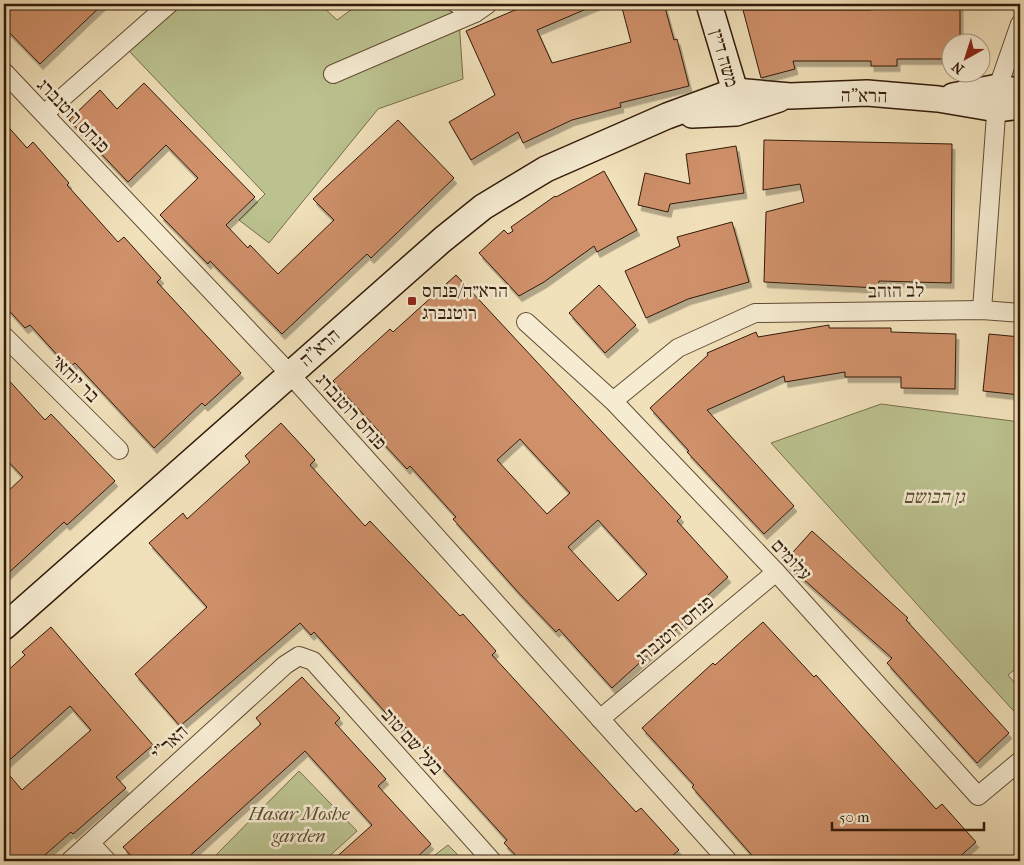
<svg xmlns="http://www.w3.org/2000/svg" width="1024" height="865" font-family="'IM FELL French Canon','Frank Ruhl Libre',serif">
<defs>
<filter id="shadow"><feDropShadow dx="3" dy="5.5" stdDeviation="0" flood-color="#0004"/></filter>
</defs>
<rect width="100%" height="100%" fill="#f1e1ba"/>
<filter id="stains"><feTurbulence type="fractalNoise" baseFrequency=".004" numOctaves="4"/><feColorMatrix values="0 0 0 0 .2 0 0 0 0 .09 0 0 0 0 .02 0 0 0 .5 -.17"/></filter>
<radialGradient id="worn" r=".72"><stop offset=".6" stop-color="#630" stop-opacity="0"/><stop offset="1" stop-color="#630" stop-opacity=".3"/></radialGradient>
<!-- green -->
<g fill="#bbc28f" stroke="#766e4c">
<polygon points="182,4 320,4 337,20 359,4 446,4 459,20 463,79 378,109 269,243 239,220 265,194 129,51"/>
<polygon points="881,404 1020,422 1020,665 1008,675 1020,689 1020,718 771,443"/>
<polygon points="299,771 357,831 324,861 216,861 213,858"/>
<polygon points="448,845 464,861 427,861"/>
</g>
<!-- building -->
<g fill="#cf906b" stroke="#321a09" fill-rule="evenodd" filter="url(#shadow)">
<polygon points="4,4 103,4 40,64 4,27"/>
<polygon points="529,4 598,4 537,30 552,63 631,42 621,4 664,4 674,40 677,39 689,86 620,103 621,107 572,120 523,143 518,132 471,160 449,122 495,95 466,31"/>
<polygon points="871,4 960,4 960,42 952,42 952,59 897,59 897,66 871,66 871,61 793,61 795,69 761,78 743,10 871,10"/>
<polygon points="144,83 255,197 226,225 248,248 250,245 278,274 334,220 313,199 398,120 454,178 371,258 367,254 282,334 210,261 208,264 160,215 198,178 166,145 128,182 69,120 100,90 117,109"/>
<polygon points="4,122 27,148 33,142 69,183 67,185 118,242 124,237 161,278 157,282 241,373 205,406 202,403 154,448 75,363 69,368 30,325 25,328 4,305"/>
<polygon points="764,140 952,144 951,283 879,281 878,288 764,282 766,212 804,202 800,184 763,190"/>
<polygon points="736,146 744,193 670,204 668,212 638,205 645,173 690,184 686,154"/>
<polygon points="604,171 637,230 597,252 594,246 544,282 519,296 479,253 504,230 508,234 513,231 511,227 555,196 556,197"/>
<polygon points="732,222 749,282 688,299 646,318 625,271 680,246 677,237"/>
<path d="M456 275 681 517 677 521 728 577 686 615 689 618 612 688 559 629 556 632 518 592 453 519 456 517 410 466 407 469 381 441 385 438 333 381 390 329 393 332ZM520 439 570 493 547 514 497 460ZM598 520 647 574 618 601 568 547Z"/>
<polygon points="599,285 636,325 605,353 569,313"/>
<polygon points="829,325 829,328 891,328 891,332 956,334 955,389 901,388 901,377 845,377 845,372 785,382 784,376 707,410 794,506 764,534 687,452 689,451 650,408 708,355 707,353 756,332 758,337"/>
<polygon points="989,334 1020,337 1020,395 983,391"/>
<polygon points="4,375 45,420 51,414 115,481 67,525 64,522 4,577 4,495 23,477 4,457"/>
<polygon points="281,423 315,460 310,465 365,526 370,521 460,616 463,614 496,651 492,655 636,812 641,808 679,850 666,861 521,861 504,843 507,840 405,727 401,730 314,632 311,635 300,623 180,726 135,674 207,607 149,543 183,513 187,519 250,462 245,456"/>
<polygon points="812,531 908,618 906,620 1009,733 977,763 887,663 892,658 784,562"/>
<polygon points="763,622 814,677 816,675 936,809 942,804 976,842 955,861 757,861 692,787 694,785 642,728 713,663 715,665"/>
<polygon points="51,627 153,745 116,777 126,788 73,834 71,832 38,861 4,861 4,769 22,790 91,730 70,706 4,765 4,674 25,655 22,652"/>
<polygon points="302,677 340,718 335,723 386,779 378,786 431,844 413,861 332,861 372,825 305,751 184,861 136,861 123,847 261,724 256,718"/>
</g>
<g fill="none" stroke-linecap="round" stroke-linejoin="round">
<defs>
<g id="street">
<polyline points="457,4 475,13"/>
<polyline points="4,72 289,373 728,861"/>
<polyline points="333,74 475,13 488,4"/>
<polyline points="44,114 169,4"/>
<polyline points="982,310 998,87 1020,24"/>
<polyline points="526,322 613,401 776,572 978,796 1020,761"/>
<polyline points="4,336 119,450"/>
<polyline points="613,401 678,348 755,313 982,310 1020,313"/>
<polyline points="600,719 776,572"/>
<polyline points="91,844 107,861"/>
<polyline points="70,861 285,665 299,656 313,661 492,861"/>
</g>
<g id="secondary">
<polyline points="709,4 735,91 736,108"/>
<polyline points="953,96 998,87 1020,92"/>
<polyline points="692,115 736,113 779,99"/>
<polyline points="4,627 442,240 483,207 546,169 667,116 735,91 790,96 867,93 938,99 997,109 1020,106"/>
</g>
</defs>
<!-- street casing -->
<use href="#street" stroke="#624c35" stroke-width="20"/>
<!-- secondary casing -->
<use href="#secondary" stroke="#321a09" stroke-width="28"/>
<!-- street -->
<use href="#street" stroke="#f6ecd2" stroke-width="18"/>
<!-- secondary -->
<use href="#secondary" stroke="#f6ecd2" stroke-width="25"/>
</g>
<!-- markers -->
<rect fill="#8f2418" stroke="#f6ecd2" stroke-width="2" x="407" y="296" width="10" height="10" rx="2.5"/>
<g text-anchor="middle" stroke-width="5" stroke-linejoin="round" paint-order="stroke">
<!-- street labels -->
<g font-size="19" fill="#321a09" stroke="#f6ecd2">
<text transform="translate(725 58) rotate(74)" y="7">משה דיין</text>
<text transform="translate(864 95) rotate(1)" y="7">הרא"ה</text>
<text transform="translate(74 115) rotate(46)" y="7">פנחס רוטנברג</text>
<text transform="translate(896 290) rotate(-1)" y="7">לב הזהב</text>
<text transform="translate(319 347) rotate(-41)" y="7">הרא"ה</text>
<text transform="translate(76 378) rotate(45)" y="7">בר יוחאי</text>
<text transform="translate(352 411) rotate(48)" y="7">פנחס רוטנברג</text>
<text transform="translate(792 559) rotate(47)" y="7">עלומים</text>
<text transform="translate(674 629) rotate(-40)" y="7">פנחס רוטנברג</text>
<text transform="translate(413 741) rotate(48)" y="7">בעל שם טוב</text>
<text transform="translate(169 742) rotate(-43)" y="7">האר"י</text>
</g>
<!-- poi labels -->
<g font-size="19" fill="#321a09" stroke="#f6ecd2" text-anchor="start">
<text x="422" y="297">הרא״ה/פנחס<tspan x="422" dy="22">רוטנברג</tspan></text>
</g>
<!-- park labels -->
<g font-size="19" font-style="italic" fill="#5b4c31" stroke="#f6ecd2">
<text x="934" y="503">גן הבושם</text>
<text x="299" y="820">Hasar Moshe<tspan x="299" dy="22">garden</tspan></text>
</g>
</g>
<!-- margin -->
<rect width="1024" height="865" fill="none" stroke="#f1e1ba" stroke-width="20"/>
<rect x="5" y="5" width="1014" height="855" fill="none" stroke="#321a09" stroke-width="2.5"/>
<rect x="10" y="10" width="1004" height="845" fill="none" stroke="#321a09"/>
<!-- north arrow -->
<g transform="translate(966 58) rotate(219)"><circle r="24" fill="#f6ecd2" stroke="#a89882"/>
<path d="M0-4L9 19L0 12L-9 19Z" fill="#8f2418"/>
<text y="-8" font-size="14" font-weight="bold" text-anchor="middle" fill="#321a09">N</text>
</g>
<!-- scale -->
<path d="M832 822v8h152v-8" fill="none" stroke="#321a09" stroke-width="2.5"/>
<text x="839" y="822" font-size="15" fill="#321a09" stroke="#f6ecd2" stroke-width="4" paint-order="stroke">50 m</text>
<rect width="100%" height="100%" filter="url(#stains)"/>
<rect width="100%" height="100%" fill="url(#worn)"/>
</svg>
